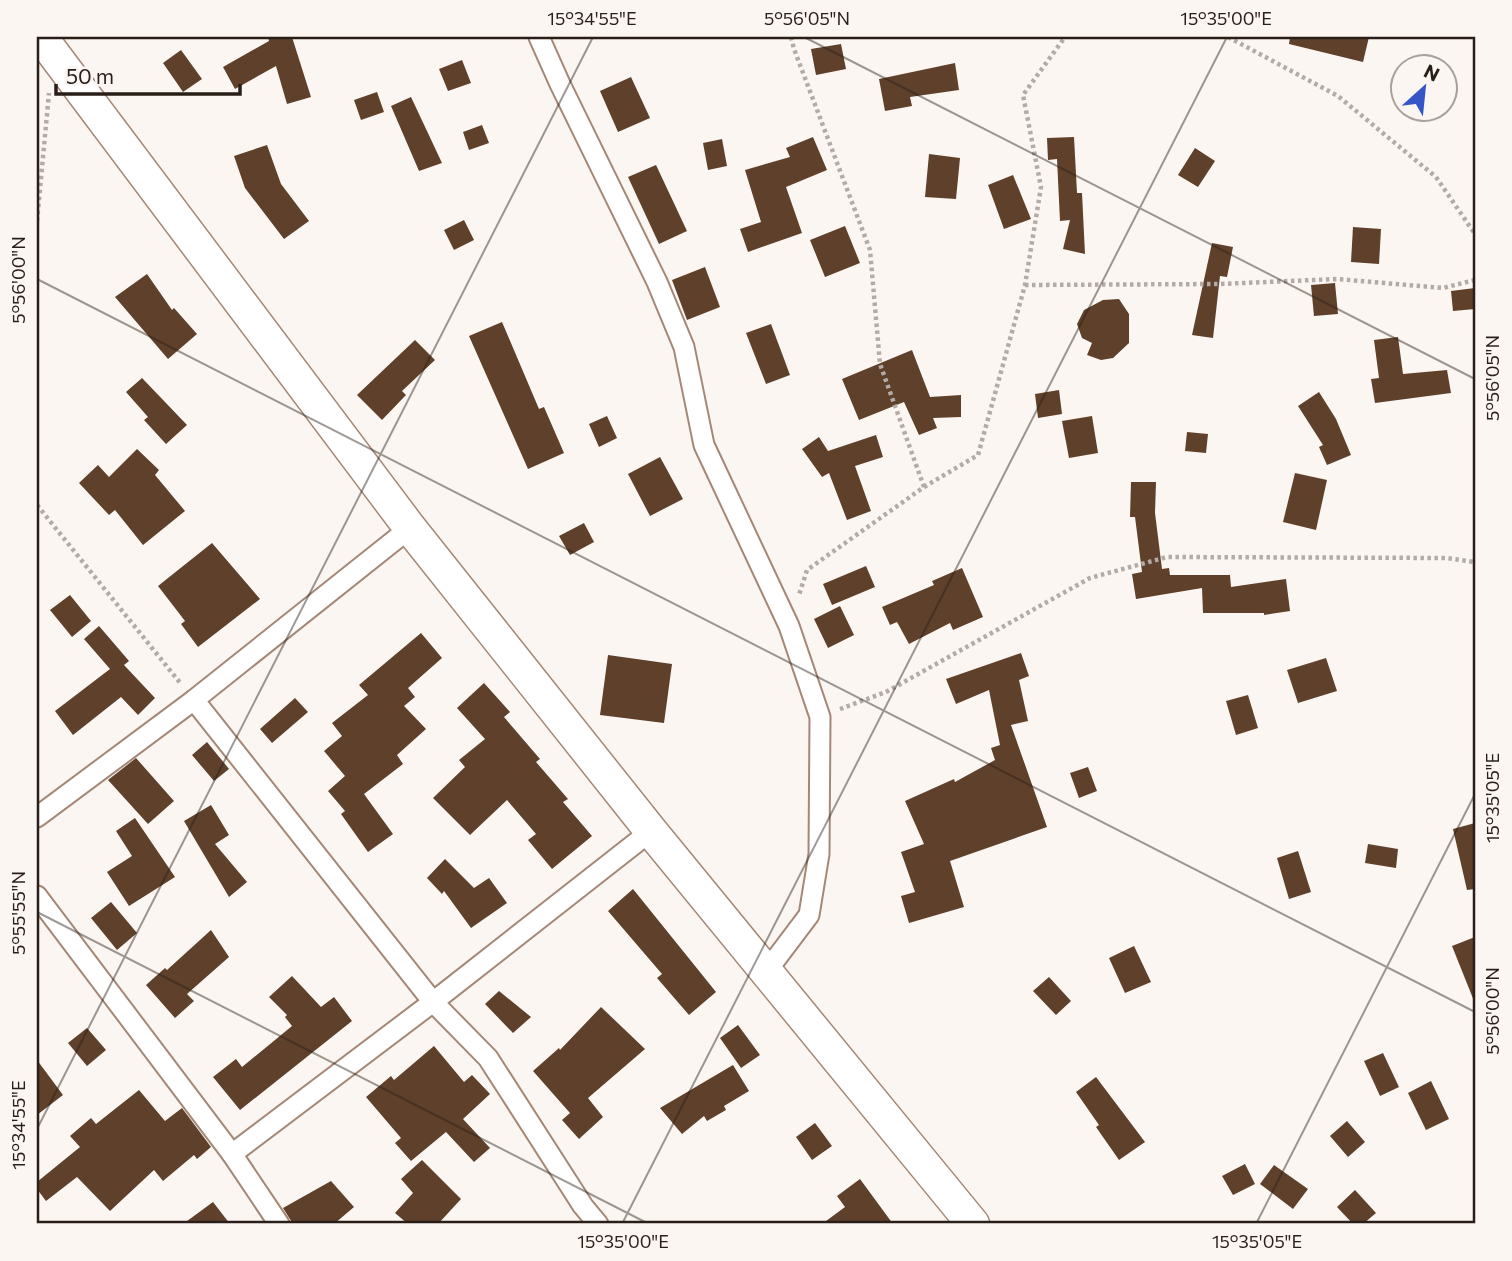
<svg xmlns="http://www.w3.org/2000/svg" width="1512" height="1261" font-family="Commissioner,sans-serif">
<rect width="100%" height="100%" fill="#fcf6f2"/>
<!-- building -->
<g fill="#5e402b">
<polygon points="268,37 292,37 311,97 287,104 276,66 235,89 223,67 269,41"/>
<polygon points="1290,37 1369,37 1363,62 1289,44"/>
<polygon points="841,44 846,69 816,75 811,49"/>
<polygon points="181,50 202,79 183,92 163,63"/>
<polygon points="462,60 471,83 448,91 439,69"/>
<polygon points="955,63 959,90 910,97 912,106 885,111 879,79"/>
<polygon points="631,77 650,118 618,132 600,91"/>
<polygon points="377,92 384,112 361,120 354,100"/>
<polygon points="411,97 442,163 419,171 391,106"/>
<polygon points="482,125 489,143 469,150 463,132"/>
<polygon points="813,137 827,170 786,187 802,233 748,252 740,229 761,222 745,170 790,157 786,148"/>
<polygon points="1074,137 1077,193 1082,193 1085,254 1063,249 1070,220 1060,221 1057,159 1048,160 1047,138"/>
<polygon points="722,139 727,166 708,170 703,143"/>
<polygon points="267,145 281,184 309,221 284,239 245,188 234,156"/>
<polygon points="1195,148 1215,161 1198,187 1178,175"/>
<polygon points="929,154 960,158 956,199 925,197"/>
<polygon points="656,165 687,231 659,244 628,177"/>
<polygon points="1013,175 1031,219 1004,229 988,185"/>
<polygon points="464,220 474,240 454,250 444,230"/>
<polygon points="845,226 860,263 825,277 810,240"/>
<polygon points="1353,227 1381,229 1379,264 1351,262"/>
<polygon points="1212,243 1233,247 1227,277 1220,276 1213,338 1192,335"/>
<polygon points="705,267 720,307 687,320 672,280"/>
<polygon points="147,274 172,310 174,308 197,334 168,359 115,297"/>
<polygon points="1335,283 1338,314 1314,316 1311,285"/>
<polygon points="1475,288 1475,309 1453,311 1451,291"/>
<polygon points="1119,299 1129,314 1129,343 1113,358 1101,360 1087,355 1092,343 1082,338 1077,324 1084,310 1103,300"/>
<polygon points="502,322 539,409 544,407 564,453 528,469 469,336"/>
<polygon points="771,324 790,375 766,384 746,333"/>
<polygon points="1398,337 1403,374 1447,370 1451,393 1375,403 1371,379 1379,378 1374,340"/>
<polygon points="415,340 435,360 402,391 406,395 382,420 357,395"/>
<polygon points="912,350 930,397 961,395 961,417 933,418 937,428 919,435 904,402 859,420 842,379"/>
<polygon points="142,378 187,425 166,444 144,420 148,417 126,392"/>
<polygon points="1059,390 1062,414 1038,418 1035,394"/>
<polygon points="1319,392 1336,419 1351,455 1327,465 1319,447 1323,445 1298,406"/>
<polygon points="607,416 617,438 599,447 589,424"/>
<polygon points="1092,416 1098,453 1069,458 1062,421"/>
<polygon points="1187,432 1208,434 1206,453 1185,451"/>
<polygon points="876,435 883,457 855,466 871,511 847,520 829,473 822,477 802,449 819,437 828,451"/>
<polygon points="137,449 159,470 155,475 185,511 143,545 115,510 109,515 79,483 98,465 109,477"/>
<polygon points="660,457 683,499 650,516 628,474"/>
<polygon points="1295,473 1327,480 1316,530 1283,522"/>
<polygon points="1131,482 1156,482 1155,513 1162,569 1169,568 1170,575 1230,575 1231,587 1286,579 1290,611 1264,615 1264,613 1203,613 1202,588 1136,599 1132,574 1142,572 1135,517 1130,517"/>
<polygon points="584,523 594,542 570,555 559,536"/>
<polygon points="212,543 260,599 198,647 181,624 185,621 158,586"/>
<polygon points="866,566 875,587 832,605 823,584"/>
<polygon points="962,568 983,617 953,630 950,623 909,644 897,622 890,625 882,607 934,585 932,581"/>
<polygon points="70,595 91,621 72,637 50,610"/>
<polygon points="840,606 854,635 828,648 814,619"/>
<polygon points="99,626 129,661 124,665 155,698 138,715 121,697 73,735 55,711 110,669 84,639"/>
<polygon points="421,633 442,658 408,688 415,697 404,706 426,729 397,755 403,764 364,794 393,834 368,852 341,814 345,811 328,791 345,776 324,751 342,736 332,723 368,695 359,685"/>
<polygon points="1021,653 1029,676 1019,680 1028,721 1011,725 1047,827 950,861 964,907 909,923 901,896 915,892 901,852 924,844 905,801 954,779 955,782 995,760 991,748 1000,745 989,690 956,704 946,679"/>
<polygon points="608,655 672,664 664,723 600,715"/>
<polygon points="1326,658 1337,691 1298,703 1287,670"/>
<polygon points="484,683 510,712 504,717 540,759 536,762 568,799 563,802 592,836 552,869 528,840 536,834 507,800 470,835 433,798 465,767 459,760 485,739 457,708"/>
<polygon points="1248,695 1258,728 1236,735 1226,701"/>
<polygon points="295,698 308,712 272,743 260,729"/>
<polygon points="207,742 229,769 214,781 192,755"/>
<polygon points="136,758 174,801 148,824 108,780"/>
<polygon points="1088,767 1097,791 1079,798 1070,773"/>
<polygon points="211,805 229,835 215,844 247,882 229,897 184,821"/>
<polygon points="135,818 175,877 129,906 107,872 132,856 116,831"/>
<polygon points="1475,823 1475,889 1467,890 1453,829"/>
<polygon points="1368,844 1398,849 1396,868 1365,863"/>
<polygon points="1298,851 1311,892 1289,899 1277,858"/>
<polygon points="445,859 474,888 489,878 507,903 471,928 444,891 442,894 427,878"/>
<polygon points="633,889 716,992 689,1015 657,978 662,974 608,911"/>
<polygon points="111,902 137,933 117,950 91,918"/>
<polygon points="211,930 229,957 187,994 194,1001 175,1018 146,985 165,968 167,970"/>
<polygon points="1475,937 1475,1001 1474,1001 1452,946"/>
<polygon points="1134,946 1151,982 1125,993 1109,958"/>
<polygon points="292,976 321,1007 334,997 352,1021 240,1110 213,1077 236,1059 242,1067 292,1026 285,1017 287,1015 269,997"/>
<polygon points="1049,977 1071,1001 1056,1015 1033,991"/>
<polygon points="499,991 531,1017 513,1033 485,1004"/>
<polygon points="601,1007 645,1049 588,1098 603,1117 579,1139 562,1120 570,1113 533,1071 559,1048 560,1050"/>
<polygon points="738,1025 760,1055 741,1068 720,1038"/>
<polygon points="87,1028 106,1050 87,1066 68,1043"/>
<polygon points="434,1046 464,1082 472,1075 490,1094 463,1119 490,1148 474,1162 446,1132 411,1161 395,1143 401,1138 366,1097 391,1076 394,1080"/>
<polygon points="1383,1053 1399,1087 1380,1096 1364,1061"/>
<polygon points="37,1060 63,1095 37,1115"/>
<polygon points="733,1065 749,1091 724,1106 726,1110 707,1121 704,1116 682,1134 660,1108"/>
<polygon points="1096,1077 1145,1142 1119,1160 1096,1127 1099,1125 1076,1092"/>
<polygon points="1431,1081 1449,1119 1426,1130 1408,1093"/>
<polygon points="139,1090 165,1121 182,1108 211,1147 197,1159 194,1155 163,1181 154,1170 110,1211 77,1177 46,1201 37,1189 37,1182 80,1147 70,1136 91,1118 96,1124"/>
<polygon points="1347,1121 1365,1142 1348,1157 1330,1136"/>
<polygon points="815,1123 832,1146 812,1160 796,1137"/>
<polygon points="422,1160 461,1199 438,1224 408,1224 395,1213 413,1193 401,1179"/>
<polygon points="1245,1164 1255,1184 1233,1195 1222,1176"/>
<polygon points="1274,1165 1308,1189 1293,1209 1260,1184"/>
<polygon points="860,1179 893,1224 822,1224 845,1207 837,1196"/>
<polygon points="331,1181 354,1207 334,1224 293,1224 283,1208"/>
<polygon points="1355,1190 1376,1213 1363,1224 1353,1224 1337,1207"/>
<polygon points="213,1202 230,1224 183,1224"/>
</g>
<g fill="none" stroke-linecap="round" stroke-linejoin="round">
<defs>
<g id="minor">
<polyline points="539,37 560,84 657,282 684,347 704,445 789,626 820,717 819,854 809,915 766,972"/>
<polyline points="194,700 433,1002 488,1058 583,1206 598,1224"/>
<polyline points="37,817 194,700 410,528"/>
<polyline points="37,896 232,1154 279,1224"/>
<polyline points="232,1154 433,1002 651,831"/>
</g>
<polyline id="primary" points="41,37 410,528 651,831 973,1224"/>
</defs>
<!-- minor casing -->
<use href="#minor" stroke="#a48875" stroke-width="23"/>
<!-- primary casing -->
<use href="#primary" stroke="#a48875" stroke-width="35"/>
<!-- path -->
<g stroke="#b3aba6" stroke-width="4.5" stroke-dasharray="3.5 3.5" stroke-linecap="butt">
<polyline points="791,37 794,49 870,250 880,364 924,487 807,570 799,595"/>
<polyline points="1228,37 1338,96 1436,177 1475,234"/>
<polyline points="37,221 49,93"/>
<polyline points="1025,285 1220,284 1337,279 1443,288 1475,280"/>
<polyline points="924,487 978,455 1025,285 1041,187 1023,95 1065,37"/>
<polyline points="37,505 181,684"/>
<polyline points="840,709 886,692 1090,578 1167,557 1446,558 1475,562"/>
</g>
<!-- minor -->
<use href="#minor" stroke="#fff" stroke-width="19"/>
<!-- primary -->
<use href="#primary" stroke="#fff" stroke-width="32"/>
</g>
<!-- ticks -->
<path fill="none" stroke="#2a1f18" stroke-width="2" stroke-opacity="0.45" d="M804 37 1475 379M37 279 1475 1012M37 912 649 1224M37 1129 593 37M622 1224 1227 37M1256 1224 1475 794"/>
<!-- border -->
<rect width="1512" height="1261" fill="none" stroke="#fcf6f2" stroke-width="77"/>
<!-- north arrow -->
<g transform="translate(1424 88) rotate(27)"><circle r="33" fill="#fcf6f2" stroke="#a8a09b" stroke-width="2"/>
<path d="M0-5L12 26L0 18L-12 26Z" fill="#3656c7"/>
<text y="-10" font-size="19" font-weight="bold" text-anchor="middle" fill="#2a1f18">N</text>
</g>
<!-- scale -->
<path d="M56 84v10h184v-10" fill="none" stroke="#2a1f18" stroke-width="3.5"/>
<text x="66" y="84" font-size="21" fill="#2a1f18" stroke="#fcf6f2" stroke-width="5" paint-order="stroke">50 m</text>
<rect x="38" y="38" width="1436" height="1184" fill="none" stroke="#2a1f18" stroke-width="2.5"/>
<g font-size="18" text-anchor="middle" fill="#2a1f18">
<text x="592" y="25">15°34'55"E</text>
<text x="807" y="25">5°56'05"N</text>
<text x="1226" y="25">15°35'00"E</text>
<text transform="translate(19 280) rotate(-90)" y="6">5°56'00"N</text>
<text transform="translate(1493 378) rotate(-90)" y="6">5°56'05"N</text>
<text transform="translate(1493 798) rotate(-90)" y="6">15°35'05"E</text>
<text transform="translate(19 913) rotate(-90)" y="6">5°55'55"N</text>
<text transform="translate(1493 1011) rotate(-90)" y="6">5°56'00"N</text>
<text transform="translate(19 1125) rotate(-90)" y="6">15°34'55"E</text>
<text x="623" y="1248">15°35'00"E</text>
<text x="1257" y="1248">15°35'05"E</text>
</g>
</svg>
